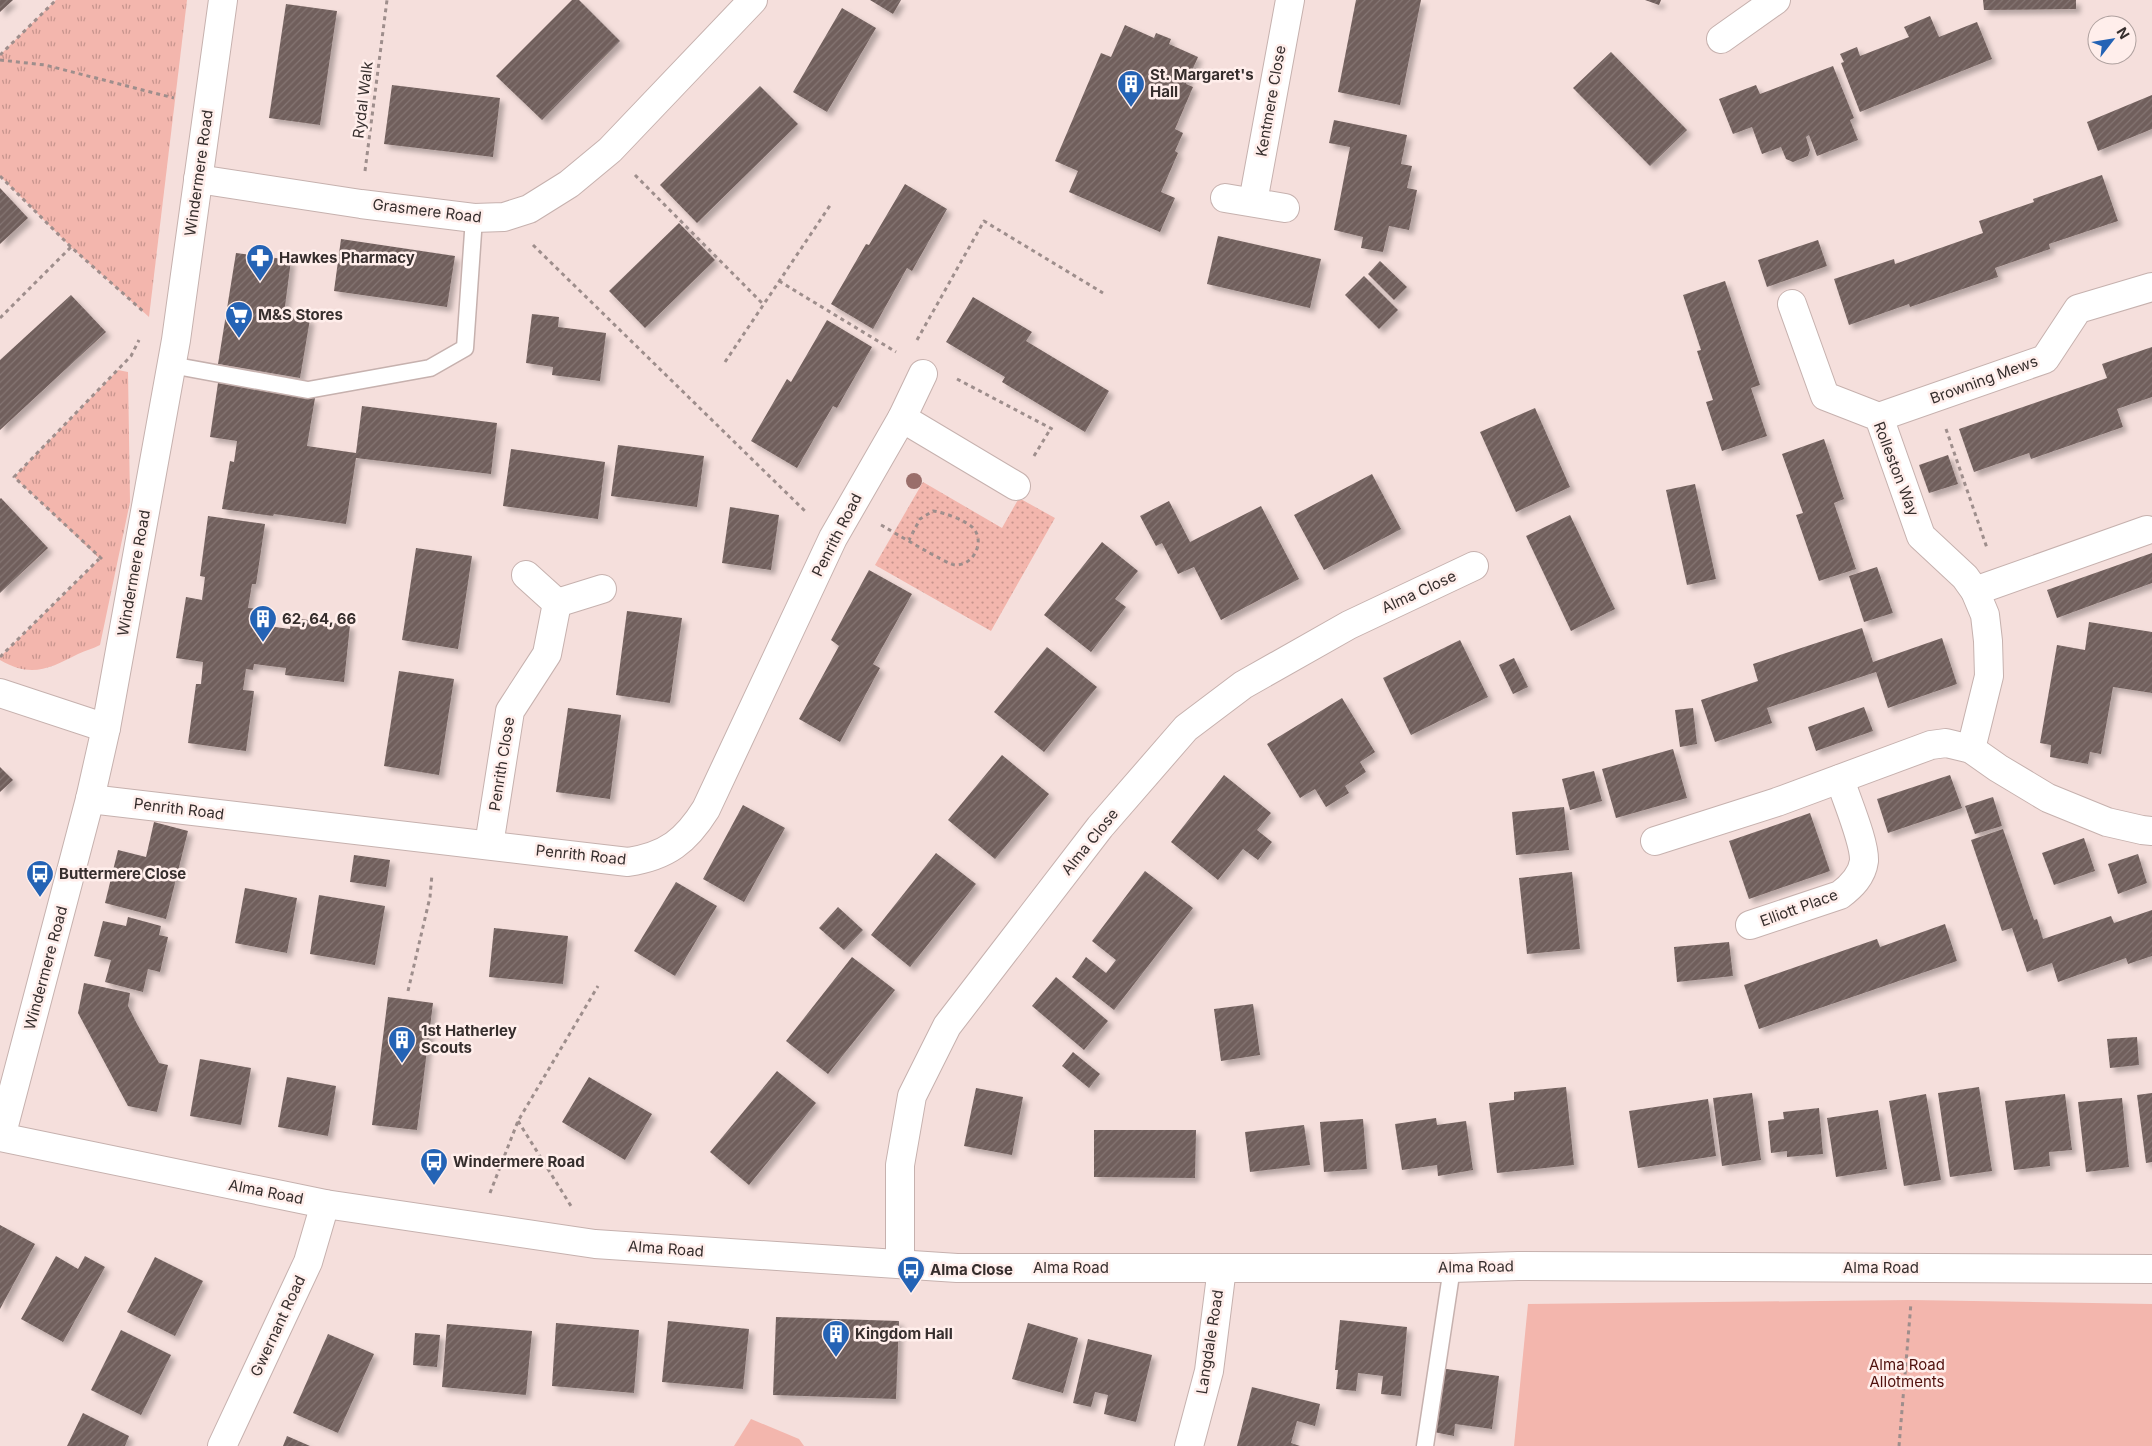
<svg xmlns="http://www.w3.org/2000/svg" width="2152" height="1446" font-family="Inter,sans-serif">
<defs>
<pattern id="grass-tufts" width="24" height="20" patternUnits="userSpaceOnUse" patternTransform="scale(1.25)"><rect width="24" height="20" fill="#f3b6ad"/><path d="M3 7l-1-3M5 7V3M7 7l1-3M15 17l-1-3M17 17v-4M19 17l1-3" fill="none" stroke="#c6948d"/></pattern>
<pattern id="park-dots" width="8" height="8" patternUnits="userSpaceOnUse" patternTransform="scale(1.25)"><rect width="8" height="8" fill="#f3b6ad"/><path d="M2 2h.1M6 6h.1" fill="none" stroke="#c6948d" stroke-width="1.8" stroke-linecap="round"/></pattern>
<pattern id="building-hatch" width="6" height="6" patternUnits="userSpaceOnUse" patternTransform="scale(1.25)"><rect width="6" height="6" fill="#705e5b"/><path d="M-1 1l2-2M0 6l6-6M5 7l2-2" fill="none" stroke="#857674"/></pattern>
<filter id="shadow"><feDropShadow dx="4.5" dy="4.5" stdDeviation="2.5" flood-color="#0004"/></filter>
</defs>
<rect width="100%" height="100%" fill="#f5dfdc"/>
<!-- grass -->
<g fill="url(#grass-tufts)">
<polygon points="56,0 187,0 149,317 71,247 0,176 0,55"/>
<path d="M118 370 128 372 130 502 100 645C93 649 86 650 78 654 49 669 31 678 0 660V657L100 559 14 477Z"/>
</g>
<!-- park -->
<polygon fill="url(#park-dots)" points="923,482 1002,528 1019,498 1055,518 991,631 875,565"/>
<!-- garden -->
<g fill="#f3b6ad">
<polygon points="1911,1300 2152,1304 2152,1446 1514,1446 1528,1304"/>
<polygon points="751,1419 799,1439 804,1446 734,1446"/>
</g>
<!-- building -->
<g fill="url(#building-hatch)" filter="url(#shadow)">
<polygon points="0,0 13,0 0,12"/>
<polygon points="572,0 579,0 620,41 542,120 496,76"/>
<polygon points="870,0 901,0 893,14"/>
<polygon points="1356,0 1421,0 1400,105 1338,92"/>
<polygon points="1645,0 1661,0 1659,5"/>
<polygon points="1983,0 2076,0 2076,9 1984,10"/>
<polygon points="286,4 337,11 320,125 269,118"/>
<polygon points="842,8 876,28 827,112 793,92"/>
<polygon points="1930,16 1939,37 1977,22 1992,59 1860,112 1841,63 1844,62 1840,54 1857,47 1860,56 1909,37 1904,27"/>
<polygon points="1125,25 1154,38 1156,33 1171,39 1169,44 1198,57 1186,84 1193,87 1175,129 1183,133 1175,151 1178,153 1161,192 1175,198 1160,232 1069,192 1078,171 1055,161 1101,53 1111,57"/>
<polygon points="1611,52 1687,130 1650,166 1573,88"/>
<polygon points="1833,66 1854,118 1850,120 1858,140 1817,156 1809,135 1806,137 1810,150 1808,156 1793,162 1786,159 1781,147 1762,154 1752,127 1733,134 1719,99 1756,85 1760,94"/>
<polygon points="392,85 500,98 493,157 384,144"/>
<polygon points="760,86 798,124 697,223 660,185"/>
<polygon points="2152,95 2152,129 2098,151 2087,122"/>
<polygon points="1334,120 1407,135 1401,164 1412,166 1407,188 1417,190 1409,230 1389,226 1383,252 1361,248 1363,237 1334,230 1350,147 1329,143"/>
<polygon points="2102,175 2118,221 2049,244 2050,249 1995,268 1998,277 1910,307 1909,304 1849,325 1834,279 1894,259 1895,264 1983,233 1979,221 2034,202 2033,199"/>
<polygon points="905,184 947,209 912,271 907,268 873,329 831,304 866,244 869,245"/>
<polygon points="0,188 28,218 0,244"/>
<polygon points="679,223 715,260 645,328 609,291"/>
<polygon points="1218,236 1321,259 1310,308 1207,284"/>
<polygon points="341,239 455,256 447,307 334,291"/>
<polygon points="1818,240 1827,266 1767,287 1758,260"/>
<polygon points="236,253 291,260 284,314 310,319 300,378 218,364"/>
<polygon points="1380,261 1407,287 1394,300 1368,274"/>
<polygon points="1364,276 1398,310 1379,329 1345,295"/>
<polygon points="1725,281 1760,385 1751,388 1767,436 1722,451 1706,402 1713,400 1697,351 1701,350 1683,295"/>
<polygon points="71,295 106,332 0,430 0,360"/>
<polygon points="973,297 1032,332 1026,341 1109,391 1085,432 1002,382 1005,377 946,342"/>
<polygon points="532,314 559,317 558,327 606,333 600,381 552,375 553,367 526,363"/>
<polygon points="827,320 872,347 837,408 833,406 797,468 751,441 787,379 791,382"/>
<polygon points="2152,347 2152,397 2117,409 2123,427 2031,459 2029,453 1974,472 1959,429 2107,378 2102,364"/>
<polygon points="218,383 315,398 307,446 356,453 362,406 497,423 491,474 356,458 346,524 274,514 273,516 222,509 230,461 234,462 237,441 210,437"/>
<polygon points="1535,408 1570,487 1516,512 1480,432"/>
<polygon points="1824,439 1844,499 1834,503 1856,569 1819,581 1796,515 1803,513 1782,454"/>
<polygon points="618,445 704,456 697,507 611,496"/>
<polygon points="511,449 605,462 598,519 503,506"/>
<polygon points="1948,455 1958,484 1929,493 1919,465"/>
<polygon points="1372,474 1401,529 1324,570 1294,515"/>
<polygon points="1695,484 1716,579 1687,585 1666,490"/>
<polygon points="1,498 48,548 0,593 0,499"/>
<polygon points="1169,501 1190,542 1261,506 1299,579 1221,620 1194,567 1178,574 1162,543 1156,546 1140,516"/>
<polygon points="730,507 779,515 771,570 722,563"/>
<polygon points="1570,515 1615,609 1571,631 1526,536"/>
<polygon points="208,516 265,524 256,584 252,584 248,608 262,609 260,625 290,629 292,618 350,625 344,682 285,675 286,668 254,664 253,670 246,669 243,690 254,691 246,751 188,743 196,684 201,684 203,662 176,658 186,597 202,600 205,577 200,576"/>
<polygon points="1102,542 1138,571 1115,599 1126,607 1091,652 1044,615"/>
<polygon points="416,548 472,556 458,649 402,640"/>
<polygon points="2152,553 2152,583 2057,618 2047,590"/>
<polygon points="1877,567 1893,613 1864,622 1849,576"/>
<polygon points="869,570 912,594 873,664 880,668 840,742 799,719 839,646 831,640"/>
<polygon points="627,611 682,618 670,703 616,695"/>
<polygon points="2089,622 2152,632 2152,693 2113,687 2101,754 2090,752 2088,764 2050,757 2051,745 2040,743 2057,645 2085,650"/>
<polygon points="1862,628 1873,662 1942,638 1957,684 1888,708 1876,672 1767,708 1772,723 1715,742 1701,700 1758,681 1753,664"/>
<polygon points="1460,640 1488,697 1411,735 1383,678"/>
<polygon points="1047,647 1097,687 1044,752 994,712"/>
<polygon points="1514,658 1528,687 1513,694 1499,665"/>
<polygon points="399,671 454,679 439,775 384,766"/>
<polygon points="1342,698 1375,752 1360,762 1366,772 1345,786 1349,793 1326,807 1315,789 1300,798 1267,744"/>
<polygon points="1864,707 1873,731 1816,751 1808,727"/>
<polygon points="568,708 621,715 610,799 556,792"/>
<polygon points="1693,708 1697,744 1680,747 1675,710"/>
<polygon points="1673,749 1687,798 1616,818 1602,769"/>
<polygon points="1002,755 1049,794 995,859 948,820"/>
<polygon points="0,767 13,780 0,792"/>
<polygon points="1594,771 1602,801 1570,810 1562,779"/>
<polygon points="1224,775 1271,813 1257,830 1272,842 1258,860 1243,849 1218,880 1171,842"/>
<polygon points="1950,775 1962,808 1888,833 1877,799"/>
<polygon points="1993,797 2002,826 1975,834 1965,806"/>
<polygon points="743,805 785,828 744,902 703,879"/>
<polygon points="1564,807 1569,850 1516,855 1512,812"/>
<polygon points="1810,813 1830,871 1749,899 1729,841"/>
<polygon points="154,822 188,831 166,919 105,903 118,850 146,857"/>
<polygon points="2003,829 2034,920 2037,919 2043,939 2111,916 2114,923 2152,910 2152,956 2128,964 2126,958 2058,982 2052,963 2027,972 2012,928 2002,931 1971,840"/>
<polygon points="2084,838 2095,871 2054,885 2042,853"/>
<polygon points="936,853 976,884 910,967 871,935"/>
<polygon points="2138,854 2147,883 2118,894 2108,864"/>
<polygon points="354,855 390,860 386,887 350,882"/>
<polygon points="1145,871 1193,908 1114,1010 1072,977 1086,957 1106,973 1116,960 1092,941"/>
<polygon points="1572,872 1580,949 1527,954 1519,878"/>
<polygon points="676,882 717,906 675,976 634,951"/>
<polygon points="245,888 297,898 287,953 235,943"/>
<polygon points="319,895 385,906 375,965 310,954"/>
<polygon points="838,907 863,930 844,950 819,928"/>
<polygon points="128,917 161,926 159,935 168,937 160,972 148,969 143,992 105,982 111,960 94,956 103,921 126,926"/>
<polygon points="1945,924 1957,961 1759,1029 1744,985 1877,939 1880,947"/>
<polygon points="494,928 568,936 563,984 489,977"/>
<polygon points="1729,942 1733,976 1677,982 1674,947"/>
<polygon points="852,957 895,990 828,1074 786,1041"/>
<polygon points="1056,977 1108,1021 1084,1050 1032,1006"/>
<polygon points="84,983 130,993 128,1006 137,1024 159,1063 168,1065 157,1112 128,1106 78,1013"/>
<polygon points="388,997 433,1003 417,1130 372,1125"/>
<polygon points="1253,1004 1260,1055 1221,1061 1214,1009"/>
<polygon points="2137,1037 2139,1065 2110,1068 2107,1039"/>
<polygon points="1073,1052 1100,1074 1089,1088 1062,1066"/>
<polygon points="200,1059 251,1068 241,1125 190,1116"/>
<polygon points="777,1071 816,1103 749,1185 710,1152"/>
<polygon points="287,1077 336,1086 328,1136 278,1127"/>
<polygon points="589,1077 652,1114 625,1160 562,1122"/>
<polygon points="1566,1087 1574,1165 1497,1173 1489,1103 1514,1100 1514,1092"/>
<polygon points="1979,1087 1992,1171 1950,1177 1938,1093"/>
<polygon points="976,1088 1023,1097 1012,1155 964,1146"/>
<polygon points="1752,1093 1761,1160 1722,1166 1713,1098"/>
<polygon points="2152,1093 2152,1162 2146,1163 2137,1095"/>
<polygon points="1926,1094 1941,1180 1904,1186 1889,1101"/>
<polygon points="2065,1094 2072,1150 2049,1152 2050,1166 2014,1170 2005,1101"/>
<polygon points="2122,1098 2129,1167 2086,1172 2078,1102"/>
<polygon points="1708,1099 1716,1156 1638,1168 1629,1111"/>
<polygon points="1819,1108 1823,1154 1787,1157 1787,1151 1771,1153 1768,1121 1784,1119 1783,1112"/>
<polygon points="1878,1110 1887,1169 1836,1177 1827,1118"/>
<polygon points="1436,1118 1437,1125 1466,1121 1473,1170 1438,1176 1437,1165 1402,1170 1395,1124"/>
<polygon points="1363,1119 1367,1169 1324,1172 1320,1122"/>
<polygon points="1304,1125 1310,1165 1250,1172 1245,1132"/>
<polygon points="1094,1130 1196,1130 1195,1178 1094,1177"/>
<polygon points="0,1225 35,1244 0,1309"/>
<polygon points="56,1256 78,1269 85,1256 105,1267 63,1342 21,1319"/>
<polygon points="155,1257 203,1281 175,1336 127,1312"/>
<polygon points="776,1317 899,1321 896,1399 773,1395"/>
<polygon points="1340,1320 1407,1327 1401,1396 1381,1394 1383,1376 1358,1373 1356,1391 1336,1389 1338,1370 1335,1370"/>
<polygon points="668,1321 749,1329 743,1389 662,1382"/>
<polygon points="556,1323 639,1330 634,1393 552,1386"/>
<polygon points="1028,1323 1078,1338 1063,1393 1012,1379"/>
<polygon points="447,1324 532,1331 526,1395 442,1387"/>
<polygon points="121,1330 171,1355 141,1415 91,1390"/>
<polygon points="415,1333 440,1335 437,1367 413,1365"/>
<polygon points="328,1334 374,1354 338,1433 293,1413"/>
<polygon points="1088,1339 1152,1355 1136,1422 1104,1414 1108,1395 1095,1392 1091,1407 1073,1403"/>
<polygon points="1439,1368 1499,1376 1492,1429 1455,1424 1454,1436 1434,1432"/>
<polygon points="1252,1387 1320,1404 1315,1426 1297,1421 1291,1443 1300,1446 1237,1446"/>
<polygon points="83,1413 129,1436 125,1446 67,1446"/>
<polygon points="287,1436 310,1446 283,1446"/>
</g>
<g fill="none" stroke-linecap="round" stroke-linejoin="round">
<defs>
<g id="lane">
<polyline points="171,365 308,390 430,368 465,348 474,218"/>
<polyline points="1425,1446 1452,1268"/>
</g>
<g id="street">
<polyline points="1721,39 1776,0"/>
<polyline points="198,179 361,204 474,218 504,217 529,209 569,184 610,150 753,0"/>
<polyline points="1225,198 1285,208"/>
<polyline points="1253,202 1290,0"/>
<polyline points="1792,304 1825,396 1879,417 1921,536 1965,577 1975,591 1985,615 1988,641 1989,676 1971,749"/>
<polyline points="1879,417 2045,359 2078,309 2152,287"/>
<polyline points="902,418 1016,486"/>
<polyline points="1975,591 2147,530"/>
<polyline points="557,603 602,589"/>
<polyline points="0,693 106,728"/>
<path d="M90 799 628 862C667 856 686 841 706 809L833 538 902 418 923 374"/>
<polyline points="1655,841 1777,802 1931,745 1946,743 1971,749 1998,768 2048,798 2107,822 2142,830 2152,831"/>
<polyline points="489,845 510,711 547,654 557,603 526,575"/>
<path d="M1750 925 1840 895C1852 886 1862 876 1864 861 1865 842 1846 799 1840 779"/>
<polyline points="0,1137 325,1204 595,1244 957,1268 1452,1268 1518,1266 2152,1269"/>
<polyline points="1,1137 90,799 106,728 176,340 223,0"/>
<polyline points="900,1264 900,1165 912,1096 947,1026 1100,827 1186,728 1243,685 1349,625 1474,566"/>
<polyline points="222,1446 308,1262 325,1204"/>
<polyline points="1189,1446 1209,1371 1222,1268"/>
</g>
</defs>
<!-- lane casing -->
<use href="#lane" stroke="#c6b1ae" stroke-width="19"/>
<!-- street casing -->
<use href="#street" stroke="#c6b1ae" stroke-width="30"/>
<!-- path -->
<g stroke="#9e8e8c" stroke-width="3" stroke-dasharray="4 4" stroke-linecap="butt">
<polyline points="0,55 56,0"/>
<polyline points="0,60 45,65 174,98"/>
<polyline points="365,171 387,0"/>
<polyline points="635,175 763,304"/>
<polyline points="0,176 71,247 145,313"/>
<polyline points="533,245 807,513"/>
<polyline points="779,281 896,352"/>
<polyline points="0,318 71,247"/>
<polyline points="917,340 984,221 1103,293"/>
<polyline points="725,362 831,204"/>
<polyline points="957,379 1054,430"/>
<polyline points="1946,429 1987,548"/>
<polyline points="1034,456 1051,428"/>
<path d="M881 525C892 531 946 564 955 565 973 566 985 543 974 529 968 521 943 512 933 511L920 519 909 540"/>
<polyline points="102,559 14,477 131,356 139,340"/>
<polyline points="0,657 99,559"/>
<polyline points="408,991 430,897 432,874"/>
<polyline points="518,1121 571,1206"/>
<polyline points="490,1193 518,1121 598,986"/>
<polyline points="1899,1446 1911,1303"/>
</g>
<!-- lane -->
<use href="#lane" stroke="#fff" stroke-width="16"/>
<!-- street -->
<use href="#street" stroke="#fff" stroke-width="28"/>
</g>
<!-- trees -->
<circle fill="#9a6e6a" cx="914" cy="481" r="8"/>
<!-- icons -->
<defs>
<symbol id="building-pin" viewBox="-11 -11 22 30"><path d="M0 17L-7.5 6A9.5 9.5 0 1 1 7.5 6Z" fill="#2463b5" stroke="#ffeeeb"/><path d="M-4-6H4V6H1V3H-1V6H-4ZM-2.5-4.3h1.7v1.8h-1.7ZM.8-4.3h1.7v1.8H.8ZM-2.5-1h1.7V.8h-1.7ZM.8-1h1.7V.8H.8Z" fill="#fff"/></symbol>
<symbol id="pharmacy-pin" viewBox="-11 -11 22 30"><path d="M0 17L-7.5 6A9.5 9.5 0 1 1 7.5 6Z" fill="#2463b5" stroke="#ffeeeb"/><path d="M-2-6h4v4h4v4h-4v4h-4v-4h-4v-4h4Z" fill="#fff"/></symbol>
<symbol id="supermarket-pin" viewBox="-11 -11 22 30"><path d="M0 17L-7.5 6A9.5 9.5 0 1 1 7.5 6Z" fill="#2463b5" stroke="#ffeeeb"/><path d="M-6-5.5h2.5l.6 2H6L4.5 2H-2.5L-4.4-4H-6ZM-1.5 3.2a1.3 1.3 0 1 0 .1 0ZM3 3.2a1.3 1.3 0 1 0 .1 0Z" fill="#fff"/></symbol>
<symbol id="bus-pin" viewBox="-11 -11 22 30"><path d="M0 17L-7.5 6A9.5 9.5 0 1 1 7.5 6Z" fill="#2463b5" stroke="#ffeeeb"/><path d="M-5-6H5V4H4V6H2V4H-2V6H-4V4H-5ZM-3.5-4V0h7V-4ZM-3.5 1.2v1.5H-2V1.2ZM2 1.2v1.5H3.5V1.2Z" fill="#fff"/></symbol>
</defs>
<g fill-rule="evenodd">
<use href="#building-pin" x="1115" y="68" width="32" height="43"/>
<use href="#pharmacy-pin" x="244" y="242" width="32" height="43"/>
<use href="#supermarket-pin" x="223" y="299" width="32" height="43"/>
<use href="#building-pin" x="247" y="603" width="32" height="43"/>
<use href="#bus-pin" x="24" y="858" width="32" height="43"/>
<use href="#building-pin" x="386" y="1024" width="32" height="43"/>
<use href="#bus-pin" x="418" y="1146" width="32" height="43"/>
<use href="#bus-pin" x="895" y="1254" width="32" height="43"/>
<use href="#building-pin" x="820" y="1318" width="32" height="43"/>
</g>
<g text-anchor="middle" stroke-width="5" stroke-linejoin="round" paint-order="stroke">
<!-- poi labels -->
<g font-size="15" font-weight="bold" fill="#362e2d" stroke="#ffeeeb" text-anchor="start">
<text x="1150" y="80">St. Margaret's<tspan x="1150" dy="17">Hall</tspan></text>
<text x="279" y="263">Hawkes Pharmacy</text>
<text x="258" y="320">M&amp;S Stores</text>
<text x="282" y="624">62, 64, 66</text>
<text x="59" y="879">Buttermere Close</text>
<text x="421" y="1036">1st Hatherley<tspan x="421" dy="17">Scouts</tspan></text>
<text x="453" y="1167">Windermere Road</text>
<text x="930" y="1275">Alma Close</text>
<text x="855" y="1339">Kingdom Hall</text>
</g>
<!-- street labels -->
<g font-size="15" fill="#362e2d" stroke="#ffeeeb">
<text transform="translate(363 100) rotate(-83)" y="5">Rydal Walk</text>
<text transform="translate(1271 101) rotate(-80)" y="5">Kentmere Close</text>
<text transform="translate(199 173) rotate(-82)" y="5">Windermere Road</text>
<text transform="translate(427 211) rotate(7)" y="5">Grasmere Road</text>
<text transform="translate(1984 380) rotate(-20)" y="5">Browning Mews</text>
<text transform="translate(1896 469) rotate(69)" y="5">Rolleston Way</text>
<text transform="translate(837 535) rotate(-63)" y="5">Penrith Road</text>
<text transform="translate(134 573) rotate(-80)" y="5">Windermere Road</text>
<text transform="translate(1419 592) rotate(-25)" y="5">Alma Close</text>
<text transform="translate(502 764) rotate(-81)" y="5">Penrith Close</text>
<text transform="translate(179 809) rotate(7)" y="5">Penrith Road</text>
<text transform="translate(1090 842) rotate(-51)" y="5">Alma Close</text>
<text transform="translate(581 855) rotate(6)" y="5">Penrith Road</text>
<text transform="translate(1799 908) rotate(-20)" y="5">Elliott Place</text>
<text transform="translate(46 968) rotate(-75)" y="5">Windermere Road</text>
<text transform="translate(266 1192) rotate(11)" y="5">Alma Road</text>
<text transform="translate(666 1249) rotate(4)" y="5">Alma Road</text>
<text transform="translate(1476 1267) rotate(-1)" y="5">Alma Road</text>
<text x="1071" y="1273">Alma Road</text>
<text x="1881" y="1273">Alma Road</text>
<text transform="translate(278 1326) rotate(-65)" y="5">Gwernant Road</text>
<text transform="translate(1210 1342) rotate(-81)" y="5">Langdale Road</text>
</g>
<!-- park labels -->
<g font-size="15" fill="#50110d" stroke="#ffeeeb">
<text x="1907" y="1370">Alma Road<tspan x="1907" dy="17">Allotments</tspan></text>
</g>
</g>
<!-- north arrow -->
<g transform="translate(2112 40) rotate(59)"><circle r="24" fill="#ffeeeb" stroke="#afa19f"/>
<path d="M0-4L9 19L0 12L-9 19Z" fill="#2463b5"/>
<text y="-8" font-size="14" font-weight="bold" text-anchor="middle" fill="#362e2d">N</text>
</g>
</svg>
